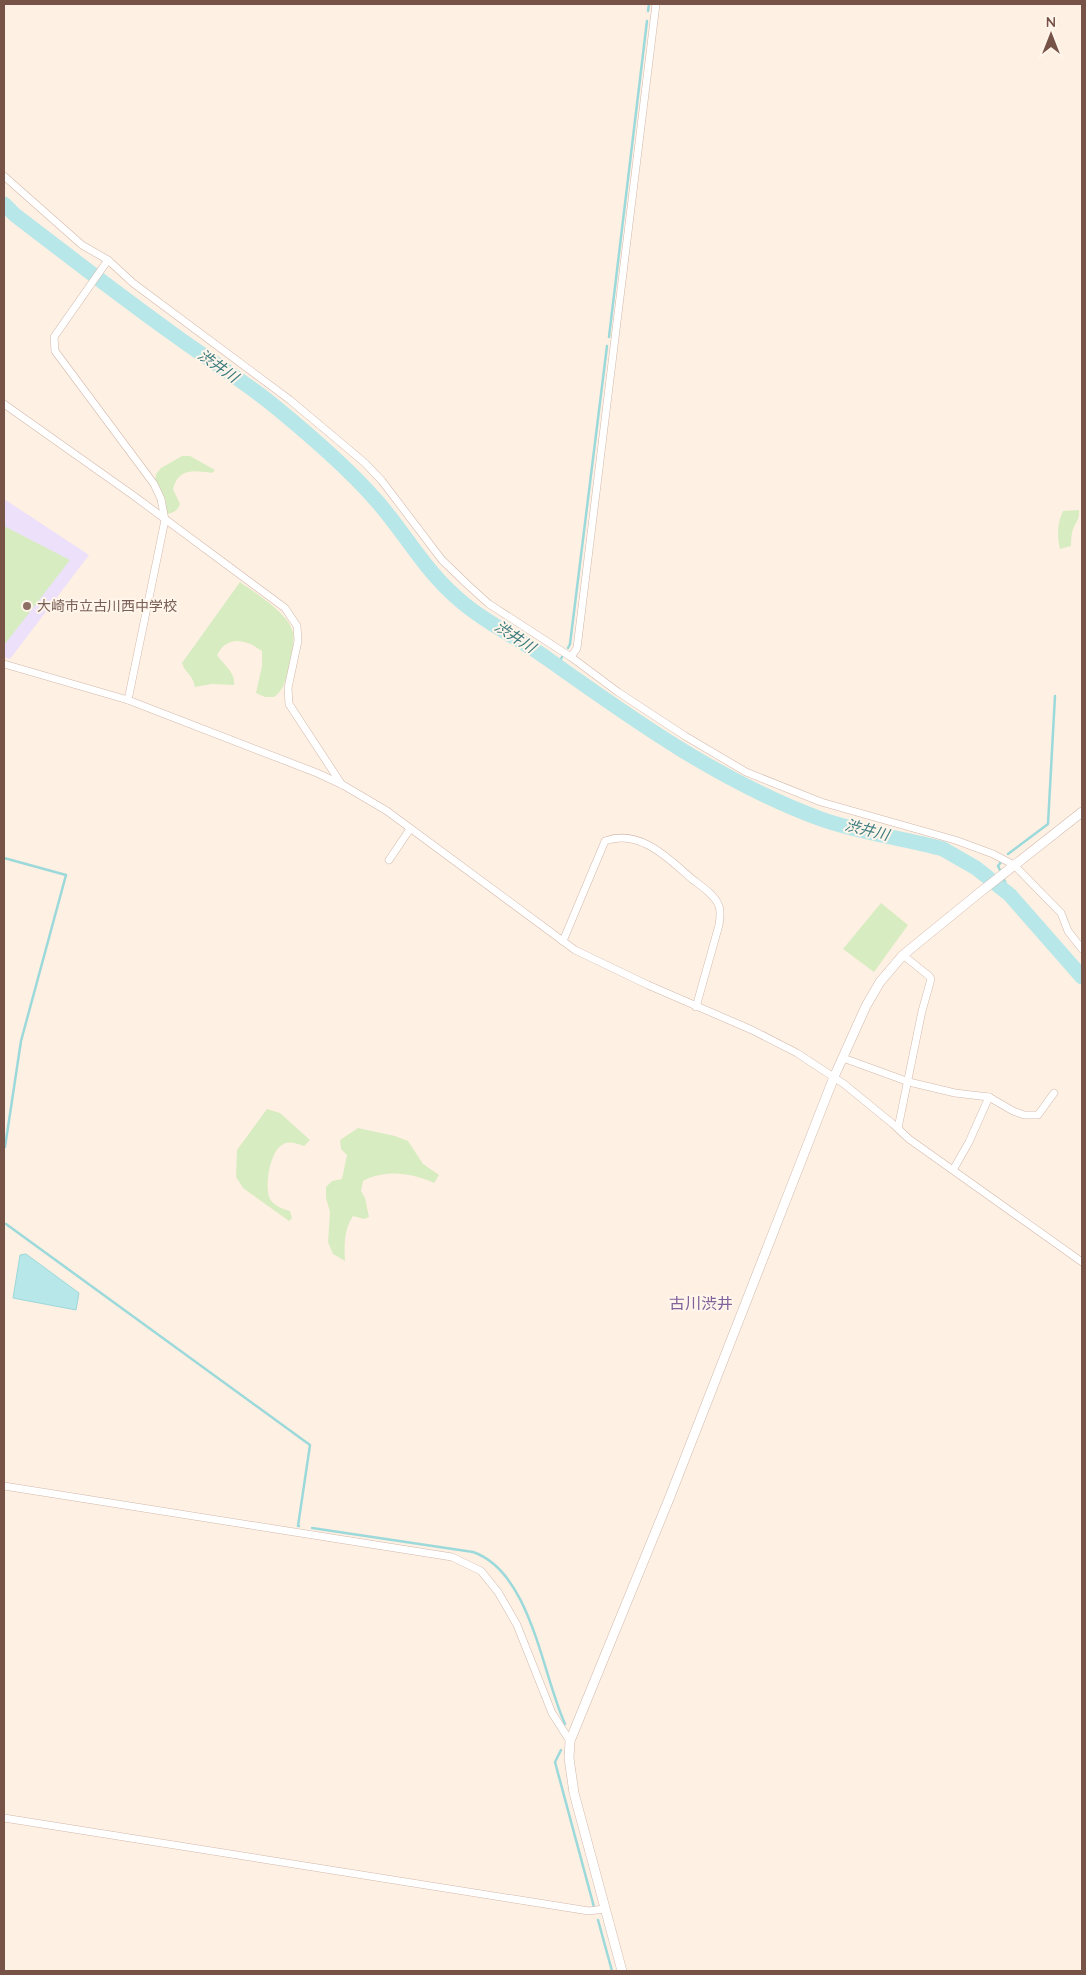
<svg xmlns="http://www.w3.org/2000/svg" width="1086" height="1975" font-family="Quicksand,'Noto Sans JP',sans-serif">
<rect width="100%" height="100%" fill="#fef0e3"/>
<!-- education -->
<polygon fill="#ede0fa" points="4,499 89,555 10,659 4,657"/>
<!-- green -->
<g fill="#d8ecc1">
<path d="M182 456H190L215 470 212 473C195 471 179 467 173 489L180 504C178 510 174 513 167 514L165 498 155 481 156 474 161 468Z"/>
<path d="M1079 510C1080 519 1076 522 1073 529 1071 535 1071 541 1071 546L1060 549C1057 536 1057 524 1063 511Z"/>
<polygon points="4,526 70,560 5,644 4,644"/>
<path d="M240 582C255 593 290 614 293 633 295 643 291 657 289 667 285 680 285 689 274 697H265L256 693 262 666V651C247 640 228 634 217 655 223 664 236 673 234 685L212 684 195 687C193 675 185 673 182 663Z"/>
<polygon points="881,903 908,925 874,972 843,949"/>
<path d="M267 1109 280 1113 310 1140 304 1146C297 1144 289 1140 282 1145 270 1151 264 1188 270 1199 274 1206 283 1209 290 1211L292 1218 289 1221 243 1188 236 1177 237 1150Z"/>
<path d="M358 1128 395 1136 408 1141 423 1164 439 1175 434 1183C411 1173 386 1169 363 1181L361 1191 365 1198 369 1217 364 1219 353 1216C344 1229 344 1246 345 1261L333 1254 328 1242 330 1212 326 1198V1187L332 1181 342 1179 347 1155 341 1149 340 1140Z"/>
</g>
<!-- water -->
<polygon fill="#b7e7e8" stroke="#9cd9db" points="26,1254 79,1293 76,1310 13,1298 20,1255"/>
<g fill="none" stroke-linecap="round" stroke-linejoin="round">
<!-- stream -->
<g stroke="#9cd9db" stroke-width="2.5">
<polyline points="648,11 649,4"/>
<polyline points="609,337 647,21"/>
<polyline points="568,648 570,644 607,346"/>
<polyline points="557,666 562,657"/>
<polyline points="1008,854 1048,824 1055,696"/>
<polyline points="4,858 66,875 21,1041 5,1147"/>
<polyline points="1001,872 998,866 1001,862"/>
<polyline points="1003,877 1010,895"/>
<polyline points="6,1224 310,1445 298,1526 299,1526"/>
<path d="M312 1528 473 1552C531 1572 542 1674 565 1724"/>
<polyline points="561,1750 555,1762 594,1907"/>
<polyline points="598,1920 612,1971"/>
</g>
<!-- river -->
<path stroke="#b7e7e8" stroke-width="15" d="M4 204 15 215C69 256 121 297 176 336 210 361 246 382 278 409 312 437 346 466 375 499 403 530 423 568 455 596 482 621 515 636 545 657 632 719 720 782 821 819 860 833 903 838 943 849L976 868 1010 895 1082 977"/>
<defs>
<g id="minor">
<polyline points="656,4 577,648 571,657 618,692 685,736 746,772 821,802 955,840 993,854 1014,865 1061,913 1068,931 1082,949"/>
<polyline points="4,176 82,245 108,260 133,283 290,400 365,463 382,481 442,560 469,586 489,604 571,657"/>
<polyline points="108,260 54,337 55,351 154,484 161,499 165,520 128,700"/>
<polyline points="4,404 134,496 285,608 297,626 298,641 288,688 289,704 342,785"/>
<polyline points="4,664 128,700 317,773 343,785 387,811 575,950 648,985 752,1030 797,1053 844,1084 893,1124 909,1139 1082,1262"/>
<polyline points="389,860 410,829"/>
<path d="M563 941 605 841C639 828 668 858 692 879 701 886 715 895 719 906 721 912 720 919 719 925L696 1007"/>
<polyline points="843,1058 909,1082 955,1093 989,1097 1013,1111 1024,1115 1038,1115 1054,1093"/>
<polyline points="898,1128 922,1011 931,979 929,976 903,955"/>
<polyline points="953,1170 969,1142 989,1097"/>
<polyline points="4,1486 452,1557 481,1571 498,1592 517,1625 552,1713 570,1741"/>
<polyline points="4,1818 589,1911 604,1909"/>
</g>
<polyline id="tertiary" points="622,1971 574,1793 569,1758 570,1741 669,1499 834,1077 866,1006 880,982 903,955 979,893 1082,812"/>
</defs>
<!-- minor casing -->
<use href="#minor" stroke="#d2b8ab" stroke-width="8"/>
<!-- tertiary casing -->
<use href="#tertiary" stroke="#d2b8ab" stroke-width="10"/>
<!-- minor -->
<use href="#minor" stroke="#fff" stroke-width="7"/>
<!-- tertiary -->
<use href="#tertiary" stroke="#fff" stroke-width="9"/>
</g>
<!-- markers -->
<circle fill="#8d6e63" stroke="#fff5eb" stroke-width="2" cx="27" cy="606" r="5"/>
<g text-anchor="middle" stroke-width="4" stroke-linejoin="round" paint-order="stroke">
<!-- education labels -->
<g font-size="14" fill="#785e54" stroke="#fff5eb" text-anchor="start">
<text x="37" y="611">大崎市立古川西中学校</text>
</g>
<!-- water labels -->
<g font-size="15" font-style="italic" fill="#3a7b7e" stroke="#fff5eb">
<text transform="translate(218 366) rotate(35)" y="5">渋井川</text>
<text transform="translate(515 637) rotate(33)" y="5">渋井川</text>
<text transform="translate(867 830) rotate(14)" y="5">渋井川</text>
</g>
<!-- quarter labels -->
<g font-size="16" fill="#81629b" stroke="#fff5eb">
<text x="701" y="1309">古川渋井</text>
</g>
</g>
<!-- border -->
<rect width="1086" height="1975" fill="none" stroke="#775347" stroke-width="10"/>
<!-- north arrow -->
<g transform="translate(1051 35)" stroke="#fff5eb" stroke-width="4" paint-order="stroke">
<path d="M0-4L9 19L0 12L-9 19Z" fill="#775347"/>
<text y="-8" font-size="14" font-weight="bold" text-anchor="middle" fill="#775347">N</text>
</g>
</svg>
